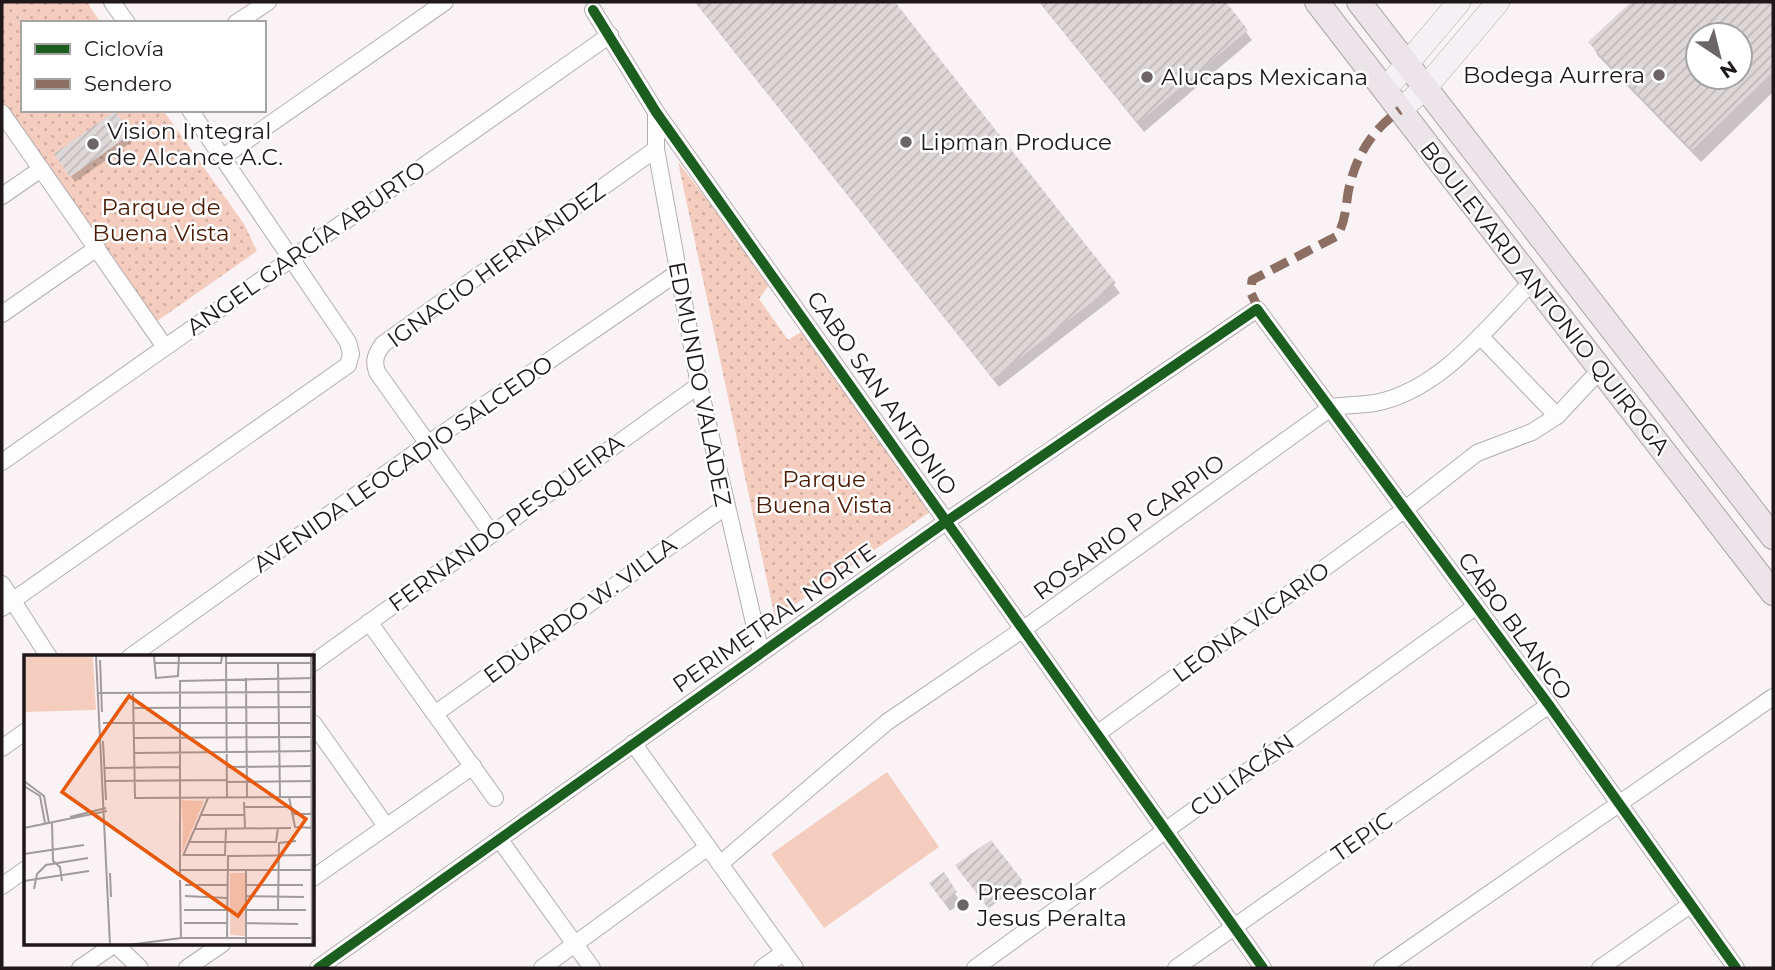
<svg xmlns="http://www.w3.org/2000/svg" width="1775" height="970" font-family="Montserrat,sans-serif">
<defs>
<pattern id="park-dots" width="8" height="8" patternUnits="userSpaceOnUse" patternTransform="scale(1.75)"><rect width="8" height="8" fill="#f5cdbf"/><path d="M2 2h.1M6 6h.1" fill="none" stroke="#d2afa4" stroke-width="1.8" stroke-linecap="round"/></pattern>
<pattern id="building-hatch" width="6" height="6" patternUnits="userSpaceOnUse" patternTransform="scale(1.75)"><rect width="6" height="6" fill="#ded7d8"/><path d="M-1 1l2-2M0 6l6-6M5 7l2-2" fill="none" stroke="#beb8b9"/></pattern>
</defs>
<rect width="100%" height="100%" fill="#faf3f5"/>
<!-- grass -->
<polygon fill="#f5cdbf" points="887,772 939,847 824,928 771,854"/>
<!-- park -->
<g fill="url(#park-dots)">
<polygon points="2,2 87,2 101,23 23,23 23,110 163,110 244,224 257,251 153,324 2,103"/>
<polygon points="678,162 771,282 759,299 788,340 803,331 930,512 775,618"/>
</g>
<!-- shadow -->
<g fill="#0003" fill-rule="evenodd">
<polygon points="695,2 893,2 1120,293 999,387"/>
<polygon points="1039,2 1224,2 1252,40 1144,132"/>
<path d="M1633 2H1773V92L1701 162 1598 56 1591 43ZM1698 35H1740V77H1698Z"/>
<polygon points="114,113 133,141 75,182 60,161"/>
<polygon points="991,842 1022,883 989,908 978,892"/>
<polygon points="943,875 961,903 950,911 937,893"/>
</g>
<!-- building -->
<g fill="url(#building-hatch)" fill-rule="evenodd">
<polygon points="695,2 895,2 1116,283 993,379"/>
<polygon points="1039,2 1226,2 1248,30 1138,123"/>
<path d="M1631 2H1773V72L1692 150 1588 42ZM1698 35H1740V77H1698Z"/>
<polygon points="115,111 131,134 70,177 54,154"/>
<polygon points="991,840 1022,880 987,907 955,865"/>
<polygon points="944,872 957,892 943,902 929,883"/>
</g>
<g fill="none" stroke-linecap="round" stroke-linejoin="round">
<defs>
<g id="street">
<polyline points="112,2 127,23"/>
<polyline points="593,10 656,112 1263,968"/>
<polyline points="236,23 268,2"/>
<polyline points="656,112 656,149 699,385 761,653"/>
<polyline points="2,113 165,347"/>
<polyline points="223,157 445,2"/>
<polyline points="2,196 41,169"/>
<polyline points="2,314 97,248"/>
<polyline points="1480,336 1557,416"/>
<polyline points="2,462 610,35"/>
<path d="M492 534 377 372C373 360 376 354 383 344L656 149"/>
<polyline points="2,584 49,657"/>
<polyline points="2,608 348,365 351,354 348,342 190,110"/>
<polyline points="369,622 495,798"/>
<polyline points="130,657 426,445 677,273"/>
<polyline points="313,663 699,385"/>
<polyline points="436,713 725,507"/>
<polyline points="313,723 386,826"/>
<polyline points="1097,734 1404,510 1477,453 1532,432 1557,416 1600,370"/>
<polyline points="633,743 795,968"/>
<polyline points="2,748 26,731"/>
<polyline points="500,840 592,968"/>
<path d="M720 864 887 722 1025 628 1332 407C1346 405 1361 405 1375 403 1441 390 1487 327 1531 283"/>
<polyline points="313,878 473,766"/>
<polyline points="2,886 26,869"/>
<polyline points="115,944 140,968"/>
<polyline points="80,968 115,944"/>
<polyline points="187,968 222,944"/>
<polyline points="318,968 947,521 1257,309 1549,705 1736,968"/>
<polyline points="542,968 708,847"/>
<polyline points="762,968 783,953"/>
<polyline points="975,968 1475,607"/>
<polyline points="1176,968 1549,705"/>
<polyline points="1382,968 1773,697"/>
<polyline points="1600,968 1690,905"/>
</g>
<g id="secondary">
<polyline points="1385,90 1459,2"/>
<polyline points="1400,110 1426,87 1498,2"/>
</g>
<g id="primary">
<polyline points="1317,2 1773,593"/>
<polyline points="1359,2 1773,537"/>
</g>
</defs>
<!-- street casing -->
<use href="#street" stroke="#b4adaf" stroke-width="18"/>
<!-- secondary casing -->
<use href="#secondary" stroke="#b4adaf" stroke-width="24"/>
<!-- primary casing -->
<use href="#primary" stroke="#afa2aa" stroke-width="26"/>
<!-- street -->
<use href="#street" stroke="#fefdfe" stroke-width="16"/>
<!-- secondary -->
<use href="#secondary" stroke="#f4f0f3" stroke-width="23"/>
<!-- primary -->
<use href="#primary" stroke="#ebe4e8" stroke-width="24"/>
<!-- quiet -->
<path stroke="#8d6e63" stroke-width="9" stroke-dasharray="18 9" stroke-linecap="butt" d="M1259 310 1251 293 1252 280 1337 236C1345 223 1346 207 1348 193 1355 157 1371 131 1400 110"/>
<defs>
<g id="cycleway">
<polyline points="593,10 656,112 1263,968"/>
<polyline points="318,968 947,521 1257,309 1549,705 1736,968"/>
</g>
</defs>
<!-- cycleway casing -->
<use href="#cycleway" stroke="#fff" stroke-width="15"/>
<!-- cycleway -->
<use href="#cycleway" stroke="#1b5e20" stroke-width="10"/>
</g>
<!-- markers -->
<g fill="#6c6567" stroke="#fff" stroke-width="2.5">
<circle cx="1659" cy="75" r="7"/>
<circle cx="1147" cy="77" r="7"/>
<circle cx="906" cy="142" r="7"/>
<circle cx="93" cy="144" r="7"/>
<circle cx="963" cy="905" r="7"/>
</g>
<g text-anchor="middle" stroke-width="5" stroke-linejoin="round" paint-order="stroke">
<!-- poi labels -->
<g font-size="23" fill="#1f181a" stroke="#fff" text-anchor="start">
<text x="1645" y="83" text-anchor="end">Bodega Aurrera</text>
<text x="1161" y="85">Alucaps Mexicana</text>
<text x="107" y="139">Vision Integral<tspan x="107" dy="26">de Alcance A.C.</tspan></text>
<text x="920" y="150">Lipman Produce</text>
<text x="977" y="900">Preescolar<tspan x="977" dy="26">Jesus Peralta</tspan></text>
</g>
<!-- park labels -->
<g font-size="23" fill="#4a1b05" stroke="#fff">
<text x="161" y="215">Parque de<tspan x="161" dy="26">Buena Vista</tspan></text>
<text x="824" y="487">Parque<tspan x="824" dy="26">Buena Vista</tspan></text>
</g>
<!-- street labels -->
<g font-size="23" fill="#1f181a" stroke="#fff">
<text transform="translate(306 248) rotate(-35)" y="8">ANGEL GARCÍA ABURTO</text>
<text transform="translate(496 265) rotate(-36)" y="8">IGNACIO HERNANDEZ</text>
<text transform="translate(1545 298) rotate(52)" y="8">BOULEVARD ANTONIO QUIROGA</text>
<text transform="translate(700 384) rotate(79)" y="8">EDMUNDO VALADEZ</text>
<text transform="translate(882 393) rotate(55)" y="8">CABO SAN ANTONIO</text>
<text transform="translate(403 464) rotate(-35)" y="8">AVENIDA LEOCADIO SALCEDO</text>
<text transform="translate(506 523) rotate(-36)" y="8">FERNANDO PESQUEIRA</text>
<text transform="translate(1129 527) rotate(-36)" y="8">ROSARIO P CARPIO</text>
<text transform="translate(580 610) rotate(-36)" y="8">EDUARDO W. VILLA</text>
<text transform="translate(774 618) rotate(-35)" y="8">PERIMETRAL NORTE</text>
<text transform="translate(1251 622) rotate(-36)" y="8">LEONA VICARIO</text>
<text transform="translate(1515 626) rotate(54)" y="8">CABO BLANCO</text>
<text transform="translate(1242 775) rotate(-36)" y="8">CULIACÁN</text>
<text transform="translate(1362 837) rotate(-35)" y="8">TEPIC</text>
</g>
</g>
<!-- overview -->
<g transform="translate(24 655)">
<rect width="290" height="290" fill="#faf3f5"/>
<path d="M0 1H69L72 55 0 57ZM157 145 180 146 158 198 159 173ZM206 218H221V281L206 280Z" fill="#f5cdbf"/>
<path fill="none" stroke="#a29b9d" stroke-width="2" d="M72 1 86 290M130 1 132 23 154 21 155 1M202 1 203 143M287 1 288 290M76 5 78 57M130 8H197L198 1M202 8H291M254 8 256 143M222 23 223 143M109 37 111 143 291 142M74 38 291 37M109 53 291 52M79 68H291M109 83 291 82M79 86 82 145M110 98 291 96M203 112 291 111M81 113 156 112M0 126 20 141 25 168M82 126 203 125M203 127 291 126M0 131 16 141 21 168M265 142 271 172 291 173M220 147 221 173M220 152H264M268 159H291M177 160H220M46 162 82 153M28 168 29 206 36 212 38 226M0 173 83 156M171 174 267 173M166 187H252L254 173M0 199 60 190M159 200H201L202 174M159 201 184 143M156 215H291M86 218 87 242M156 219V26L291 23M156 225 157 283M0 226 65 216M161 230H203M222 230H279M10 234 13 219 22 210 64 203M161 241 203 243M222 241 280 242M160 255H203M222 255H282M254 255 255 188 272 186M160 268H203M222 268 274 269M203 282 204 201 291 200M104 290 157 283H290M222 290V215"/>
<path fill="#e8590c" fill-opacity="0.15" stroke="#e8590c" stroke-width="3.5" d="M105 41 282 164 214 261 38 137Z"/>
<rect width="290" height="290" fill="none" stroke="#1f181a" stroke-width="3.5"/>
</g>
<!-- border -->
<rect width="1775" height="970" fill="none" stroke="#1f181a" stroke-width="7"/>
<!-- legend -->
<rect x="21" y="21" width="245" height="91" fill="#ffffff" stroke="#a5a3a3" stroke-width="2"/>
<rect x="35" y="44" width="35" height="10" fill="#1b5e20" stroke="#a5a3a3" stroke-width="2"/>
<text x="84" y="56" font-size="21" fill="#1f181a">Ciclovía</text>
<rect x="35" y="79" width="35" height="10" fill="#8d6e63" stroke="#a5a3a3" stroke-width="2"/>
<text x="84" y="91" font-size="21" fill="#1f181a">Sendero</text>
<!-- north arrow -->
<g transform="translate(1719 56) rotate(145)"><circle r="33" fill="#ffffff" stroke="#a5a3a3" stroke-width="2"/>
<path d="M0-5L12 26L0 18L-12 26Z" fill="#6c6567"/>
<text y="-10" font-size="19" font-weight="bold" text-anchor="middle" fill="#1f181a">N</text>
</g>
</svg>
